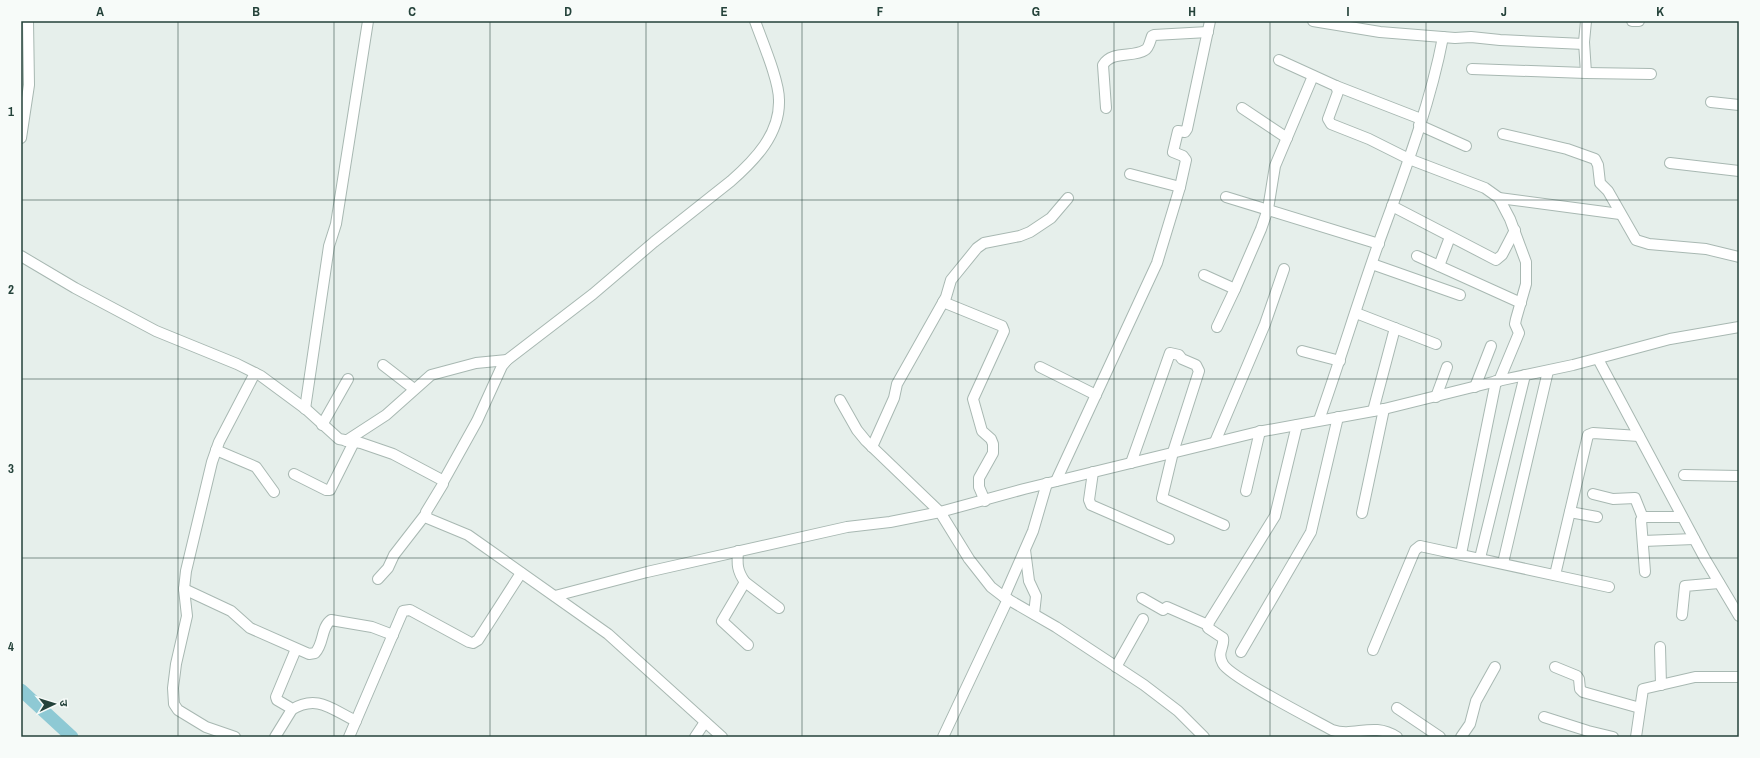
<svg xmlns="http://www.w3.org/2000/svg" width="1760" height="758" font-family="'Archivo Narrow','Noto Sans Devanagari',sans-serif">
<rect width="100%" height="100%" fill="#e6efeb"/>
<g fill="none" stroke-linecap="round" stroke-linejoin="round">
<!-- river -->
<polyline stroke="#8ec9d4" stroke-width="13" points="21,690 72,737"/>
<defs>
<g id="minor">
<polyline points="1313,21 1380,32 1455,38 1471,37 1500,40 1584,44"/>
<polyline points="1632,21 1639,21"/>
<polyline points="1279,60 1336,86 1338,92 1328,119 1331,124 1369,139 1409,159 1485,188 1499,198 1510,219 1526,262 1526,284 1516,319 1515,324 1519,333 1499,381"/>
<polyline points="1472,69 1586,73 1651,74"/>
<polyline points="1586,73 1584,42 1586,21"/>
<polyline points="1336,86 1421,119"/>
<polyline points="1711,102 1739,105"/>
<path d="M1106 108 1103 65C1112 50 1133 58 1145 50 1149 48 1150 41 1152 36L1154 35 1208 32"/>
<polyline points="1242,108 1287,138"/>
<polyline points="1419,125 1466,146"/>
<polyline points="1503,134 1567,149 1595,159 1598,165 1600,183 1608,191 1636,240 1649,244 1706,249 1739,257"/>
<polyline points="21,138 29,85 28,21"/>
<polyline points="1670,163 1739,171"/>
<polyline points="1130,174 1180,187"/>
<polyline points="1226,197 1379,244"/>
<polyline points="1499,198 1620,214"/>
<polyline points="1392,206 1496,260 1502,255 1515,230"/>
<polyline points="21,256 75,288 156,331 237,364 261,376 307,410 339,439 361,443 393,454 442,480 443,484 426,512 427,518 468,535 608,634 722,737"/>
<polyline points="1417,256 1521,303"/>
<polyline points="1372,264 1460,295"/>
<polyline points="1439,266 1450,237"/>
<polyline points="1204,275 1235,289"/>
<polyline points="943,302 1002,326 1004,331 973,399 982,431 991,439 993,444 993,453 979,478 979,487 985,501"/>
<polyline points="1356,313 1436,344"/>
<polyline points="1217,327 1235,289 1261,229 1268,209 1275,166 1313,76"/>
<polyline points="1302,351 1340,361"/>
<polyline points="1598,359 1705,559 1739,616"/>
<polyline points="383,365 414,389"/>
<polyline points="1040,367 1096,395"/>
<polyline points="1475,387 1491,346"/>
<polyline points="1436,397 1447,367"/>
<polyline points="840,400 857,430 866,441 940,512 969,559 991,587 1004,597 1056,627 1144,685 1178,711 1204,737"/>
<polyline points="305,409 329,246 336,224 368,21"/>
<polyline points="1373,411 1395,328"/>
<path d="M1319 420C1340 361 1358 301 1379 242 1403 176 1430 106 1443 37"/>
<polyline points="322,425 348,379"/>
<path d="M1297 425 1275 516 1209 622 1208 628 1223 638C1225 647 1216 652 1223 664 1230 677 1314 720 1332 730 1355 738 1372 721 1397 737"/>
<polyline points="346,441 386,415 431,375 476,363 507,360"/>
<polyline points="1215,442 1265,324 1284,269"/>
<polyline points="872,447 894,398 897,384 946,297 951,280 977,248 984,243 1020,236 1030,232 1051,218 1068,198"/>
<polyline points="216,450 256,467 274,492"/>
<polyline points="1131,463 1170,353 1179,355 1182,359 1196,365 1199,371 1173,452 1162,498 1224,525"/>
<polyline points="1093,472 1089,500 1091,505 1169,539"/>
<polyline points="294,474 326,490 330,490 354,442"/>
<polyline points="1684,475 1739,476"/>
<polyline points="1056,481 1157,263 1180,187 1186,160 1183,156 1173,152 1178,131 1185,132 1187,129 1210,21"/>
<path d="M443 482 477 421 502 366 507 360 593 294 654 242 731 181C755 160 780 134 779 100 779 80 762 41 755 21"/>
<polyline points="1246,491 1260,431"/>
<polyline points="1593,494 1613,499 1635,498 1643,518"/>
<polyline points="1570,512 1597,517"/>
<polyline points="1362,513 1384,409"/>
<polyline points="1643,541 1694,539"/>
<polyline points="1025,550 1029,581 1036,596 1034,614"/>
<path d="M738 551C737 564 737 571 745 582L779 608"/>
<polyline points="1461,554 1496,381"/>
<polyline points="1480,558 1525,375"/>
<polyline points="1503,563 1548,371"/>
<polyline points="1645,572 1641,520 1645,517 1682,517"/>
<polyline points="1555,575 1588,435 1593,433 1639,436"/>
<polyline points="378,579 388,568 394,555 425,515"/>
<polyline points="745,582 722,621 748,645"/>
<path d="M184 589 231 611 250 628 309 654 315 653C324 644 321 627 331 620L372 627 393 635"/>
<polyline points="555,596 647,572 847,527 890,522 940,512 1024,489 1258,432 1384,409 1493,382 1573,365 1670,339 1739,327"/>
<polyline points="1004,597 1033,531 1047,483"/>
<polyline points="1142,598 1163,610 1167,607 1208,625"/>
<polyline points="1682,615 1685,586 1719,583"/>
<polyline points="1660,647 1661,685"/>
<polyline points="1373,650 1415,550 1420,546 1609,587"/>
<polyline points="1241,652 1311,532 1338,417"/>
<polyline points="1116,667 1143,619"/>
<polyline points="1555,667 1577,676 1579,679 1580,689 1583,692 1640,708"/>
<polyline points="1397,708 1440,737"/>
<path d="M291 710C317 694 331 709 356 721"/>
<polyline points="1544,717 1588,731 1613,737"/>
<polyline points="235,737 206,727 178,710 174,704 173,688 176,664 187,616 184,589 186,571 212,462 219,442 255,373"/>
<polyline points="275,737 291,711 289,707 277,700 276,697 296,649"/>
<polyline points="349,737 403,611 410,610 469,642 473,643 478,640 521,573"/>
<polyline points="695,737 705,722"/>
<polyline points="943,737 1008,599"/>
<polyline points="1461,737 1470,724 1476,701 1495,667"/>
<polyline points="1636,737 1643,689 1695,677 1739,677"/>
</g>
</defs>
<!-- minor casing -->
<use href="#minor" stroke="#a8b8b2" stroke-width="12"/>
<!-- minor -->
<use href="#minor" stroke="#fff" stroke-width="10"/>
</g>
<!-- grid -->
<path fill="none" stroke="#24423a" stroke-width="1" stroke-opacity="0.55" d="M178 21V737M334 21V737M490 21V737M646 21V737M802 21V737M958 21V737M1114 21V737M1270 21V737M1426 21V737M1582 21V737M21 200H1739M21 379H1739M21 558H1739"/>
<!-- border -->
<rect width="1760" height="758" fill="none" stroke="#f7fbf9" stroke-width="44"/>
<!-- north arrow -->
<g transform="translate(54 704) rotate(86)" stroke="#f7fbf9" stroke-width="3" paint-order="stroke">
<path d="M0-3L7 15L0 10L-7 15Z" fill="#24423a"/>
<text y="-6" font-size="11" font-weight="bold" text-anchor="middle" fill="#24423a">उ</text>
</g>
<rect x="22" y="22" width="1716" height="714" fill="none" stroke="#24423a" stroke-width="1.5"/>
<g font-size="13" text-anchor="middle" font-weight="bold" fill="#24423a">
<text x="100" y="16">A</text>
<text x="256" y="16">B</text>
<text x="412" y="16">C</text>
<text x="568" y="16">D</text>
<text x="724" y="16">E</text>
<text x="880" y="16">F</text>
<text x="1036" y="16">G</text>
<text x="1192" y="16">H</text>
<text x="1348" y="16">I</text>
<text x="1504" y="16">J</text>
<text x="1660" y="16">K</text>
<text x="11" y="116">1</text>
<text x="11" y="294">2</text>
<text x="11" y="473">3</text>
<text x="11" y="651">4</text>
</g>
</svg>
